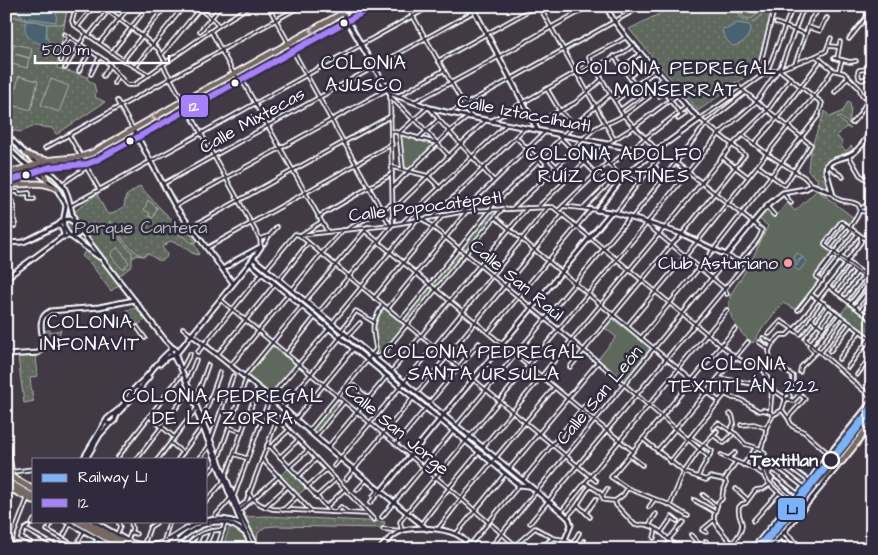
<svg xmlns="http://www.w3.org/2000/svg" width="878" height="555" font-family="'Architects Daughter',sans-serif">
<defs>
<pattern id="grass-dots" width="8" height="8" patternUnits="userSpaceOnUse" patternTransform="scale(1.25)"><rect width="8" height="8" fill="#5f675b"/><path d="M2 2h.1M6 6h.1" fill="none" stroke="#777e74" stroke-width="1.8" stroke-linecap="round"/></pattern>
<pattern id="forest-firs" width="22" height="20" patternUnits="userSpaceOnUse" patternTransform="scale(1.25)"><rect width="22" height="20" fill="#5f675b"/><path d="M5 1l3.5 6h-7zM16 11l3.5 6h-7z" fill="#777e74"/></pattern>
</defs>
<rect width="100%" height="100%" fill="#413a45"/>
<filter id="ink" filterUnits="userSpaceOnUse"><feTurbulence type="fractalNoise" baseFrequency=".02" numOctaves="2"/><feDisplacementMap in="SourceGraphic" scale="10" xChannelSelector="R" yChannelSelector="G"/><feConvolveMatrix kernelMatrix="1 2 1 2 8 2 1 2 1" color-interpolation-filters="sRGB"/></filter>
<g filter="url(#ink)">
<!-- grass -->
<g fill="url(#grass-dots)" stroke="#afb3ad">
<polygon points="6,6 68,6 67,10 57,68 88,77 87,79 94,84 96,92 95,97 105,102 57,134 56,134 52,128 35,126 21,132 10,130 6,123"/>
<polygon points="359,6 368,6 347,18 345,17 344,21 294,49 291,44 342,16 345,17 344,14"/>
<polygon points="675,6 774,6 758,63 762,65 698,111 629,29"/>
<polygon points="289,45 292,51 243,77 240,72"/>
<polygon points="233,76 235,78 236,81 189,107 186,102"/>
<path d="M848 101 850 102 851 110 849 124 840 117 838 118 851 129 846 127 837 136 843 143 841 146 846 151 851 146 854 149 851 152 831 159 823 166 825 173 821 176 826 182 827 181 829 189 816 184 818 180 808 171C808 150 818 130 825 111L830 117 843 111Z"/>
<polygon points="182,104 185,109 138,136 135,131"/>
<polygon points="132,132 135,137 89,162 85,162 85,158"/>
<polygon points="6,136 12,144 30,159 30,162 28,164 14,152 6,143"/>
<polygon points="47,176 55,179 64,192 68,201 72,219 66,218 67,204 56,185 48,178"/>
<path d="M140 186C148 195 156 204 164 212 177 224 193 238 199 253L198 255 192 253 181 245 170 241 162 247 167 254C167 259 163 261 158 260L147 253 145 256 137 255 132 258V266L119 276 77 221 74 212 97 194 106 212 110 214 124 207 126 196Z"/>
<polygon points="490,211 500,211 467,250 462,247"/>
<path d="M69 220 71 221 79 232 77 234 70 235C67 231 64 226 66 221Z"/>
<path d="M86 250C100 260 109 271 119 285L111 291 90 263 82 256Z"/>
<polygon points="459,251 463,255 437,289 431,284"/>
<polygon points="254,261 340,332 338,334 253,264"/>
<polygon points="430,287 435,291 409,323 403,319"/>
<polygon points="849,303 872,320 872,339 840,315"/>
<polygon points="138,308 146,319 138,325 126,310"/>
<path d="M383 308 406 327 383 352H379L378 350C374 330 374 327 383 308Z"/>
<polygon points="50,330 50,332 61,330 55,344 45,345 44,331"/>
<polygon points="36,356 38,376 32,377 30,379 33,400 34,401 24,403 18,357"/>
<polygon points="372,358 401,382 400,384 370,360"/>
<polygon points="405,385 440,414 439,416 403,387"/>
<polygon points="338,400 342,403 315,435 311,431"/>
<polygon points="496,460 521,481 519,483 494,462"/>
<polygon points="288,469 306,488 297,496 279,477"/>
<polygon points="267,516 385,522 383,528 276,526 265,527 258,533 257,540 242,517"/>
</g>
<!-- forest -->
<g fill="url(#forest-firs)" stroke="#afb3ad">
<polygon points="6,6 68,6 64,24 47,24 35,21 26,20 6,14"/>
<path d="M109 221C114 224 116 229 119 234 124 242 135 253 143 256L137 255 132 258V252C125 247 112 229 109 221Z"/>
<polygon points="174,223 183,229 187,229 196,242 194,242 191,243 185,237 181,236 178,234 178,232 180,232 181,230"/>
<polygon points="872,411 872,421 857,439 848,447 849,448 834,466 803,497"/>
<polygon points="835,468 777,538 768,549 765,549 817,485"/>
</g>
<!-- garden -->
<g fill="#5f675b" stroke="#afb3ad">
<path d="M737 6H740C740 23 756 23 761 6H764C763 10 762 14 760 17 750 28 737 18 737 6Z"/>
<polygon points="742,6 760,6 758,14 741,9"/>
<polygon points="14,44 32,48 30,58 15,54 29,58 27,68 8,63"/>
<polygon points="19,76 38,81 31,110 12,105"/>
<polygon points="51,79 69,86 59,112 41,105"/>
<polygon points="400,135 434,144 434,145 410,169 403,167"/>
<path d="M817 190 854 218 849 226 840 220 823 244 834 253 815 277 821 281 797 310 783 303 761 330 753 343C740 335 725 314 730 298 732 290 739 282 743 275 753 259 760 242 768 226L758 218 767 208 775 218 787 202 795 211Z"/>
<polygon points="148,200 157,208 153,218 149,216 150,213 144,210"/>
<polygon points="117,248 121,251 129,263 125,266 126,267 122,269 111,256 112,252"/>
<polygon points="613,319 650,348 625,381 598,359 616,337 605,328"/>
<polygon points="272,346 295,365 269,395 247,377"/>
<polygon points="230,526 242,534 250,549 222,549"/>
</g>
<!-- water -->
<g fill="#496270" stroke="#92a1a9">
<polygon points="19,6 57,6 56,22 23,17 18,10"/>
<path d="M26 21H35L47 24 46 37 50 44 46 46C33 41 21 37 26 21Z"/>
<path d="M737 23 749 25 751 27C748 40 745 42 734 46 727 43 724 36 722 30L724 28 727 29Z"/>
<polygon points="797,253 807,261 799,271 792,266 792,265 790,263 792,260 796,263 794,265 796,266 802,258 796,261 794,258"/>
</g>
<g fill="none" stroke-linecap="round" stroke-linejoin="round">
<defs>
<g id="street">
<polyline points="76,6 72,21 73,24 123,60 149,75"/>
<polyline points="102,6 142,36 158,49 165,61"/>
<polyline points="196,6 214,20 218,26"/>
<polyline points="268,6 390,225"/>
<polyline points="407,6 471,117"/>
<polyline points="539,6 614,139"/>
<polyline points="673,6 673,7"/>
<polyline points="866,6 867,15 872,28"/>
<polyline points="776,23 806,34"/>
<polyline points="78,26 94,6"/>
<polyline points="808,27 820,31 824,22 827,18"/>
<polyline points="200,31 221,6"/>
<polyline points="211,31 234,74 242,80 255,103 327,231"/>
<polyline points="64,34 106,61 126,84 128,85 134,85 218,26 250,6"/>
<polyline points="89,35 112,6"/>
<polyline points="849,39 865,19 867,15"/>
<polyline points="99,43 130,6"/>
<polyline points="829,46 839,47"/>
<polyline points="112,52 148,6"/>
<polyline points="162,54 202,6"/>
<polyline points="614,56 642,95"/>
<polyline points="816,56 833,70 844,73 859,88 862,95 864,96 872,98"/>
<polyline points="834,58 850,62 856,61"/>
<polyline points="837,59 840,42"/>
<polyline points="123,60 166,6"/>
<polyline points="61,61 61,49 69,38"/>
<polyline points="438,61 537,6"/>
<polyline points="592,63 624,116 657,150"/>
<polyline points="795,64 811,19 816,13 807,7"/>
<polyline points="163,65 260,239 261,247"/>
<polyline points="135,67 184,6"/>
<polyline points="595,67 623,53 634,45"/>
<polyline points="623,67 641,53"/>
<polyline points="769,67 760,64 775,6"/>
<polyline points="65,68 86,34"/>
<polyline points="872,68 859,70 858,72 859,78 862,80 872,75"/>
<polyline points="839,70 842,60"/>
<polyline points="79,71 90,51"/>
<polyline points="91,74 99,58"/>
<polyline points="766,74 793,6"/>
<polyline points="103,76 110,65"/>
<polyline points="630,76 648,61"/>
<polyline points="114,83 118,76"/>
<polyline points="736,85 811,145 785,185 783,184 758,166"/>
<polyline points="547,89 560,111 574,125"/>
<polyline points="664,92 682,116"/>
<polyline points="835,92 848,77"/>
<polyline points="398,96 444,70"/>
<polyline points="659,96 670,87"/>
<polyline points="391,97 414,120"/>
<polyline points="117,101 133,129"/>
<polyline points="615,101 655,71"/>
<path d="M414 102C474 72 531 38 590 6"/>
<polyline points="430,108 439,120 494,181"/>
<polyline points="620,110 662,79"/>
<polyline points="450,113 642,6"/>
<polyline points="415,119 449,156"/>
<polyline points="678,119 685,114"/>
<polyline points="491,121 592,63 589,58 589,57 616,43 626,37"/>
<polyline points="852,123 859,115 869,98"/>
<polyline points="535,124 575,103 601,80"/>
<path d="M605 124C624 118 638 105 654 93L651 88"/>
<polyline points="392,131 437,143"/>
<polyline points="742,134 767,154 804,177 812,185"/>
<polyline points="69,135 80,154 82,161 87,168 99,189"/>
<polyline points="558,135 596,174"/>
<polyline points="516,137 542,164"/>
<polyline points="418,139 438,120"/>
<polyline points="754,144 777,118 821,60"/>
<polyline points="45,148 301,6"/>
<polyline points="601,151 610,142 634,127 677,95"/>
<polyline points="849,156 860,175 872,183"/>
<polyline points="722,157 748,177"/>
<polyline points="551,161 556,166"/>
<path d="M675 162 762 230C759 242 747 252 739 261"/>
<polyline points="610,165 686,107"/>
<polyline points="653,165 664,175"/>
<polyline points="827,165 843,177"/>
<polyline points="392,167 428,176 440,188"/>
<polyline points="543,168 548,174"/>
<polyline points="403,169 399,133 428,107"/>
<polyline points="624,176 639,182"/>
<polyline points="867,179 872,173"/>
<polyline points="62,184 87,167"/>
<polyline points="163,184 484,6"/>
<polyline points="393,187 449,132 468,117"/>
<polyline points="6,192 18,192 19,194 29,193 29,199 34,199"/>
<polyline points="783,193 791,203"/>
<path d="M832 193C834 195 835 198 838 199 843 202 849 201 854 203 867 206 854 221 850 227"/>
<polyline points="6,202 13,202 14,207 6,208"/>
<polyline points="70,206 431,6"/>
<polyline points="175,206 388,89"/>
<polyline points="539,206 598,150 621,178"/>
<polyline points="563,206 597,210"/>
<polyline points="14,207 14,217"/>
<polyline points="767,207 774,215"/>
<polyline points="584,208 609,183 604,178"/>
<path d="M512 209C531 192 549 175 566 157 578 145 588 131 603 124"/>
<polyline points="860,209 865,206 870,200"/>
<polyline points="393,210 461,144 485,121"/>
<polyline points="558,211 608,162"/>
<polyline points="860,211 866,212 872,207"/>
<polyline points="462,212 545,132"/>
<polyline points="616,213 639,182 661,157"/>
<polyline points="318,217 392,174"/>
<polyline points="433,217 525,128"/>
<polyline points="6,218 14,217 15,226 6,227"/>
<polyline points="496,218 692,380 719,401"/>
<polyline points="632,218 706,124 745,93"/>
<polyline points="423,219 598,362 709,457"/>
<polyline points="403,222 507,124"/>
<polyline points="6,223 15,222"/>
<polyline points="647,223 649,226 724,288 727,294"/>
<polyline points="191,227 391,116"/>
<polyline points="665,228 732,145 767,111 790,78"/>
<polyline points="348,229 393,203"/>
<polyline points="365,231 594,420 633,451"/>
<polyline points="302,234 321,222"/>
<polyline points="300,235 390,225 467,211 553,207 735,357 749,365 762,369 765,372"/>
<polyline points="861,236 872,243"/>
<polyline points="260,239 269,236 277,227"/>
<polyline points="264,244 269,236"/>
<polyline points="831,246 847,225"/>
<polyline points="207,248 392,144"/>
<polyline points="833,255 872,283"/>
<polyline points="728,256 748,265"/>
<polyline points="266,269 295,234 299,235 596,481"/>
<polyline points="279,280 308,243"/>
<polyline points="822,281 816,277 852,230"/>
<polyline points="828,286 872,320"/>
<polyline points="292,290 321,254 343,230"/>
<polyline points="834,290 851,268"/>
<polyline points="811,294 872,340"/>
<polyline points="840,295 857,272"/>
<polyline points="374,298 443,215"/>
<polyline points="846,299 863,277"/>
<polyline points="221,300 449,488 488,522"/>
<polyline points="305,301 368,227"/>
<polyline points="851,303 868,281"/>
<polyline points="829,307 805,339 872,398"/>
<polyline points="855,307 872,286"/>
<polyline points="388,308 467,211"/>
<polyline points="798,310 858,234"/>
<polyline points="861,310 872,296"/>
<polyline points="320,311 393,224 390,93"/>
<polyline points="866,315 872,308"/>
<polyline points="811,319 823,328"/>
<polyline points="401,320 489,212 492,206 517,182 574,125 611,94"/>
<polyline points="332,323 417,219"/>
<polyline points="627,326 697,242 788,127 814,97 833,70"/>
<polyline points="137,327 145,338"/>
<polyline points="183,328 190,334"/>
<polyline points="794,330 846,264 847,261 861,242 861,236 842,222 841,222 825,243 825,245 872,280"/>
<polyline points="341,331 356,311 374,322"/>
<polyline points="489,332 591,209"/>
<path d="M769 334 781 321C788 326 794 329 800 334L824 303"/>
<polyline points="348,336 360,323"/>
<polyline points="641,338 699,268 818,116 822,103 781,71 780,69"/>
<polyline points="763,338 772,344"/>
<polyline points="759,342 769,349"/>
<polyline points="815,347 840,316"/>
<polyline points="817,351 815,353 809,346 835,312"/>
<polyline points="830,351 851,324"/>
<polyline points="198,352 262,273"/>
<polyline points="821,352 845,320"/>
<polyline points="286,354 315,317"/>
<polyline points="217,355 275,284"/>
<polyline points="374,356 376,357 383,354 502,209"/>
<polyline points="839,359 860,331"/>
<polyline points="770,363 784,370 793,376 793,383 784,397"/>
<polyline points="230,366 288,295"/>
<polyline points="570,367 671,245 682,234 745,155 700,119 761,76 816,56 826,51 831,38"/>
<polyline points="848,367 870,338"/>
<polyline points="182,369 190,354"/>
<polyline points="391,372 527,208"/>
<polyline points="765,372 772,389 785,398 785,401 782,410 788,418 792,426 804,432 829,454"/>
<polyline points="765,372 770,363 769,351 772,344 781,335 787,335 793,329"/>
<polyline points="800,372 801,367 815,353"/>
<polyline points="857,375 872,355"/>
<polyline points="244,377 302,306"/>
<polyline points="718,378 771,387"/>
<polyline points="187,382 196,360"/>
<polyline points="868,383 872,378"/>
<polyline points="354,386 369,399"/>
<polyline points="772,389 770,412 773,415"/>
<polyline points="417,393 563,215"/>
<polyline points="211,396 224,401"/>
<polyline points="788,399 793,401 800,394"/>
<polyline points="195,401 208,365"/>
<polyline points="785,401 790,396 787,392"/>
<polyline points="429,403 479,343"/>
<polyline points="282,408 311,374 344,333"/>
<polyline points="221,411 233,415"/>
<polyline points="273,413 374,520"/>
<polyline points="250,414 262,418"/>
<polyline points="149,416 174,437"/>
<polyline points="788,418 805,399 800,394 796,385 793,383"/>
<polyline points="203,419 220,372"/>
<polyline points="295,420 353,349"/>
<polyline points="457,425 630,217"/>
<polyline points="741,425 754,424 766,428"/>
<polyline points="231,428 242,432"/>
<path d="M713 428 718 423 736 434 745 444 761 449 765 454C755 478 773 488 790 502"/>
<path d="M309 431 375 351 376 348C372 328 371 323 383 305"/>
<polyline points="717,431 713,435 724,443 732,435"/>
<polyline points="730,431 734,423 732,415 730,414"/>
<polyline points="315,437 344,402"/>
<polyline points="690,437 712,451 701,470 698,477"/>
<polyline points="211,439 233,376"/>
<polyline points="643,439 684,472 706,480 710,477 724,480"/>
<polyline points="171,443 183,453"/>
<polyline points="396,444 426,408"/>
<polyline points="267,445 271,447 331,512"/>
<polyline points="271,447 289,430"/>
<polyline points="328,447 387,376"/>
<polyline points="483,447 664,228"/>
<polyline points="761,449 763,442 765,439 766,428 773,415 782,410"/>
<polyline points="657,451 748,342"/>
<polyline points="234,454 246,458"/>
<polyline points="629,455 642,465"/>
<path d="M721 455C734 462 750 465 762 474"/>
<polyline points="118,457 182,374"/>
<polyline points="280,457 298,440"/>
<polyline points="729,458 735,453"/>
<polyline points="137,459 189,391"/>
<polyline points="158,459 196,409"/>
<polyline points="178,459 202,427"/>
<polyline points="199,459 210,445"/>
<polyline points="218,459 246,379"/>
<polyline points="262,459 311,511"/>
<polyline points="670,462 725,394 733,398 740,399 759,411 763,410 770,412"/>
<polyline points="785,463 809,481"/>
<polyline points="743,465 755,449"/>
<polyline points="334,466 434,347 548,207"/>
<polyline points="289,467 308,450"/>
<polyline points="778,467 804,487"/>
<polyline points="510,468 598,362"/>
<polyline points="11,472 34,469"/>
<polyline points="773,474 798,494"/>
<polyline points="226,475 258,388"/>
<polyline points="206,476 216,464"/>
<polyline points="298,477 316,459"/>
<polyline points="346,479 413,398"/>
<polyline points="523,480 591,398"/>
<polyline points="724,480 726,482 726,485 723,491 722,499 718,502 714,516 714,520 718,527 736,549"/>
<polyline points="724,480 736,462"/>
<polyline points="775,481 795,498"/>
<path d="M586 483C593 490 600 488 604 500L615 501 616 505 635 525C639 525 643 524 647 525 661 528 668 541 679 549"/>
<polyline points="307,487 326,470"/>
<polyline points="736,489 747,499"/>
<polyline points="357,490 367,479"/>
<path d="M249 493C255 503 262 506 273 509L368 514"/>
<polyline points="603,495 607,489"/>
<polyline points="703,495 717,506"/>
<polyline points="234,496 270,397 329,329"/>
<polyline points="373,496 379,489"/>
<polyline points="316,497 335,480"/>
<polyline points="694,500 715,512"/>
<polyline points="615,501 623,495 627,489"/>
<polyline points="206,502 223,482"/>
<polyline points="6,503 10,491"/>
<polyline points="370,503 381,491"/>
<polyline points="578,505 590,517"/>
<polyline points="670,505 684,472 699,450 713,435"/>
<polyline points="265,507 287,487"/>
<polyline points="326,507 344,490"/>
<polyline points="649,507 654,500"/>
<polyline points="238,508 246,502 278,417"/>
<polyline points="283,510 297,497"/>
<polyline points="239,511 279,476"/>
<polyline points="336,512 341,507 347,512"/>
<polyline points="561,512 727,310"/>
<polyline points="586,513 596,499"/>
<polyline points="215,516 231,498"/>
<polyline points="688,516 670,505 627,488 611,477 735,329"/>
<polyline points="382,517 453,431"/>
<polyline points="567,517 576,507 587,490 590,487"/>
<polyline points="753,521 778,493"/>
<polyline points="189,523 190,521"/>
<polyline points="530,523 745,264"/>
<polyline points="32,524 34,520"/>
<polyline points="421,524 449,488 479,452"/>
<polyline points="492,525 515,545 522,549"/>
<polyline points="649,525 656,514"/>
<polyline points="28,527 25,529 21,538 30,542"/>
<polyline points="49,528 52,521"/>
<polyline points="25,529 61,549"/>
<polyline points="383,529 402,531 400,522 407,512 647,223 719,134 756,102 781,66 801,14 807,6"/>
<polyline points="438,529 461,499 554,388"/>
<polyline points="47,530 81,549"/>
<polyline points="131,532 136,534"/>
<polyline points="706,532 702,530 714,520"/>
<polyline points="661,533 672,517 677,521"/>
<polyline points="117,534 120,527 118,521"/>
<polyline points="456,534 505,474"/>
<polyline points="64,535 70,524"/>
<polyline points="691,535 703,549"/>
<polyline points="654,538 656,529"/>
<polyline points="669,539 683,522"/>
<polyline points="79,540 84,531"/>
<polyline points="128,540 132,529 131,521"/>
<polyline points="164,540 170,521"/>
<polyline points="706,541 710,549"/>
<polyline points="6,543 20,549"/>
<polyline points="144,544 150,527 156,523"/>
<polyline points="181,544 195,549"/>
<polyline points="470,545 519,485"/>
<polyline points="572,545 579,533"/>
<path d="M187 546C195 534 210 530 223 530"/>
<polyline points="542,547 553,538"/>
<polyline points="662,548 671,542"/>
<polyline points="8,549 27,500"/>
<polyline points="92,549 97,540"/>
<polyline points="194,549 200,535"/>
<polyline points="204,549 212,531"/>
<polyline points="217,549 225,523"/>
<polyline points="489,549 729,257"/>
<polyline points="511,549 535,528 553,538 565,540"/>
<polyline points="579,549 584,541"/>
<path d="M725 549C731 545 741 535 742 526 743 521 737 517 739 507L742 504 746 503 754 492 756 490 763 489 769 485"/>
</g>
<g id="secondary">
<polyline points="339,6 374,67 390,93 430,108 450,113 653,153"/>
<polyline points="472,6 537,129"/>
<polyline points="133,129 175,206 233,283"/>
<path d="M6 133C14 143 24 153 35 161 44 168 55 174 62 184 71 196 70 212 76 225L165 340 173 348"/>
<path d="M6 146 22 161 55 186 66 205C65 218 59 224 70 236L99 257"/>
<path d="M832 192 826 170 827 165C834 158 842 159 850 155 858 152 868 137 872 129"/>
<polyline points="597,210 624,176 657,150 700,119 692,112 626,37 614,21 606,6"/>
<polyline points="597,210 616,213 682,234 726,255 759,215 767,206 783,193 805,189 812,185 832,193"/>
<path d="M58 225C62 226 64 233 64 237"/>
<polyline points="6,243 23,242 30,239 58,225 63,220 69,219 75,223"/>
<polyline points="254,259 564,514 569,519 571,525 561,549"/>
<polyline points="250,263 519,485 529,486"/>
<polyline points="223,269 238,259 260,247"/>
<polyline points="6,276 9,276 62,237 77,235 79,234 80,231"/>
<polyline points="191,334 270,397 340,458 427,529"/>
<circle cx="173" cy="351" r="3"/>
<polyline points="177,353 250,263 261,247"/>
<polyline points="176,354 177,359 242,517 258,549"/>
<path d="M6 355 38 353C52 343 30 322 50 311L99 307 134 300"/>
<polyline points="173,355 177,363"/>
<polyline points="160,364 166,358 173,355"/>
<path d="M136 387 139 388 140 390 136 395 132 396 131 393C134 388 138 385 142 381 152 372 159 359 170 351"/>
<polyline points="140,390 143,384 149,377"/>
<polyline points="197,413 242,525 253,549"/>
<path d="M113 414C120 409 127 401 131 393"/>
<polyline points="116,417 118,413 134,396"/>
<polyline points="6,433 12,476"/>
<polyline points="83,459 107,419 113,414 116,416 115,420 112,423 108,424 106,421"/>
<polyline points="86,459 100,435 109,425"/>
<polyline points="381,491 611,212"/>
<polyline points="93,521 130,542 141,549"/>
<path d="M206 521C219 517 230 519 242 525"/>
<polyline points="68,522 116,549"/>
<polyline points="784,532 802,549"/>
<polyline points="781,536 794,549"/>
<polyline points="565,540 578,549"/>
<path d="M130 542C170 554 172 530 204 521"/>
<polyline points="167,549 175,539"/>
<path d="M171 549C184 533 206 518 227 523 234 525 240 529 245 533"/>
<path d="M380 549C386 542 392 535 401 531 414 526 442 528 456 534 463 537 468 543 473 549"/>
<polyline points="751,549 760,540 802,489"/>
<polyline points="770,549 838,466"/>
</g>
<g id="primary">
<polyline points="26,154 36,158 46,160"/>
<polyline points="45,168 45,174 46,179"/>
<polyline points="6,174 50,160 80,157 92,153 183,101 234,74 355,6"/>
<polyline points="6,182 50,167 87,164 95,161 374,6"/>
<path d="M6 185C23 185 42 180 57 189"/>
</g>
<g id="highway">
<polyline points="6,474 34,490"/>
<polyline points="6,481 34,497"/>
<polyline points="6,486 34,501"/>
<polyline points="67,521 68,521"/>
<polyline points="77,521 126,549"/>
<polyline points="85,521 136,549"/>
<polyline points="759,549 808,485 821,466 872,402"/>
<polyline points="763,549 814,486 838,463 842,461 872,423"/>
</g>
</defs>
<!-- street casing -->
<use href="#street" stroke="#fff" stroke-width="5.5"/>
<!-- secondary casing -->
<use href="#secondary" stroke="#fff" stroke-width="7"/>
<!-- primary casing -->
<use href="#primary" stroke="#fff" stroke-width="8"/>
<!-- highway casing -->
<use href="#highway" stroke="#fff" stroke-width="9"/>
<!-- street -->
<use href="#street" stroke="#2f2a3d" stroke-width="2"/>
<!-- secondary -->
<use href="#secondary" stroke="#2f2a3d" stroke-width="3"/>
<!-- primary -->
<use href="#primary" stroke="#766964" stroke-width="4.5"/>
<!-- highway -->
<use href="#highway" stroke="#766964" stroke-width="5"/>
<defs>
<polyline id="bus-1" points="6,182 50,167 87,164 95,161 374,6"/>
</defs>
<!-- bus-1 casing -->
<use href="#bus-1" stroke="#2f2a3d" stroke-width="10"/>
<!-- bus-1 -->
<use href="#bus-1" stroke="#a680ff" stroke-width="6"/>
<defs>
<polyline id="rail-1" points="757,549 772,533 872,409"/>
</defs>
<!-- rail-1 casing -->
<use href="#rail-1" stroke="#2f2a3d" stroke-width="11"/>
<!-- rail-1 -->
<use href="#rail-1" stroke="#7ab2fc" stroke-width="8"/>
</g>
<!-- one-way arrows -->
<defs><path id="oneway-chevron" d="M-2-3.5L2.5 0L-2 3.5" fill="none" stroke-width="1.6" stroke-linecap="round" stroke-linejoin="round" transform="scale(1.25)"/></defs>
<g stroke="#c1bcb9">
<use href="#oneway-chevron" transform="translate(313 30) rotate(151)"/>
<use href="#oneway-chevron" transform="translate(155 117) rotate(150)"/>
</g>
</g>
<!-- markers -->
<g fill="#fff" stroke="#2f2a3d" stroke-width="2">
<circle cx="344" cy="23" r="4.5"/>
<circle cx="235" cy="83" r="4.5"/>
<circle cx="130" cy="141" r="4.5"/>
<circle cx="26" cy="175" r="4.5"/>
</g>
<circle fill="#ff9aa2" stroke="#2f2a3d" stroke-width="2" cx="788" cy="263" r="5"/>
<circle fill="#2f2a3d" stroke="#fff" stroke-width="2.5" cx="831" cy="460" r="8"/>
<g text-anchor="middle" stroke-width="5" stroke-linejoin="round" paint-order="stroke">
<!-- street labels -->
<g font-size="18" fill="#fff" stroke="#2f2a3d">
<text transform="translate(524 113) rotate(11)" y="6">Calle Iztaccíhuatl</text>
<text transform="translate(252 120) rotate(-29)" y="6">Calle Mixtecas</text>
<text transform="translate(425 206) rotate(-7)" y="6">Calle Popocatépetl</text>
<text transform="translate(517 280) rotate(40)" y="6">Calle San Raúl</text>
<text transform="translate(599 395) rotate(-50)" y="6">Calle San León</text>
<text transform="translate(397 429) rotate(40)" y="6">Calle San Jorge</text>
</g>
<!-- park labels -->
<g font-size="18" fill="#b7bbb5" stroke="#2f2a3d">
<text x="141" y="233">Parque Cantera</text>
</g>
<!-- poi labels -->
<g font-size="18" fill="#fff" stroke="#2f2a3d" text-anchor="end">
<text x="778" y="269">Club Asturiano</text>
</g>
<!-- stop labels -->
<g font-size="18" font-weight="bold" fill="#fff" stroke="#2f2a3d" text-anchor="end">
<text x="818" y="466">Textitlan</text>
</g>
<!-- neighbourhood labels -->
<g font-size="19" letter-spacing="1" fill="#fff" stroke="#2f2a3d">
<text x="364" y="69">COLONIA<tspan x="364" dy="22">AJUSCO</tspan></text>
<text x="676" y="74">COLONIA PEDREGAL<tspan x="676" dy="22">MONSERRAT</tspan></text>
<text x="614" y="160">COLONIA ADOLFO<tspan x="614" dy="22">RUÍZ CORTINES</tspan></text>
<text x="90" y="328">COLONIA<tspan x="90" dy="22">INFONAVIT</tspan></text>
<text x="484" y="358">COLONIA PEDREGAL<tspan x="484" dy="22">SANTA ÚRSULA</tspan></text>
<text x="744" y="370">COLONIA<tspan x="744" dy="22">TEXTITLÁN 222</tspan></text>
<text x="223" y="402">COLONIA PEDREGAL<tspan x="223" dy="22">DE LA ZORRA</tspan></text>
</g>
</g>
<g stroke="#2f2a3d" stroke-width="2">
<rect x="180" y="94" width="29" height="24" rx="5" fill="#a680ff"/>
<rect x="777" y="497" width="29" height="24" rx="5" fill="#7ab2fc"/>
</g>
<g font-size="14" text-anchor="middle" font-weight="bold" fill="#fff">
<text x="194" y="111">12</text>
</g>
<g font-size="14" text-anchor="middle" font-weight="bold" fill="#111">
<text x="792" y="514">L1</text>
</g>
<!-- margin -->
<rect width="878" height="555" fill="none" stroke="#2f2a3d" stroke-width="25"/>
<rect x="12" y="12" width="853" height="530" fill="none" stroke="#fff" stroke-width="2" filter="url(#ink)"/>
<!-- legend -->
<rect x="32" y="458" width="175" height="65" fill="#2f2a3d" stroke="#827f8b"/>
<rect x="42" y="474" width="25" height="8" fill="#7ab2fc" stroke="#827f8b"/>
<text x="78" y="482" font-size="15" fill="#ffffff">Railway L1</text>
<rect x="42" y="499" width="25" height="8" fill="#a680ff" stroke="#827f8b"/>
<text x="78" y="508" font-size="15" fill="#ffffff">12</text>
<!-- scale -->
<path d="M35 55v8h134v-8" fill="none" stroke="#ffffff" stroke-width="2.5"/>
<text x="42" y="55" font-size="15" fill="#ffffff" stroke="#2f2a3d" stroke-width="4" paint-order="stroke">500 m</text>
</svg>
